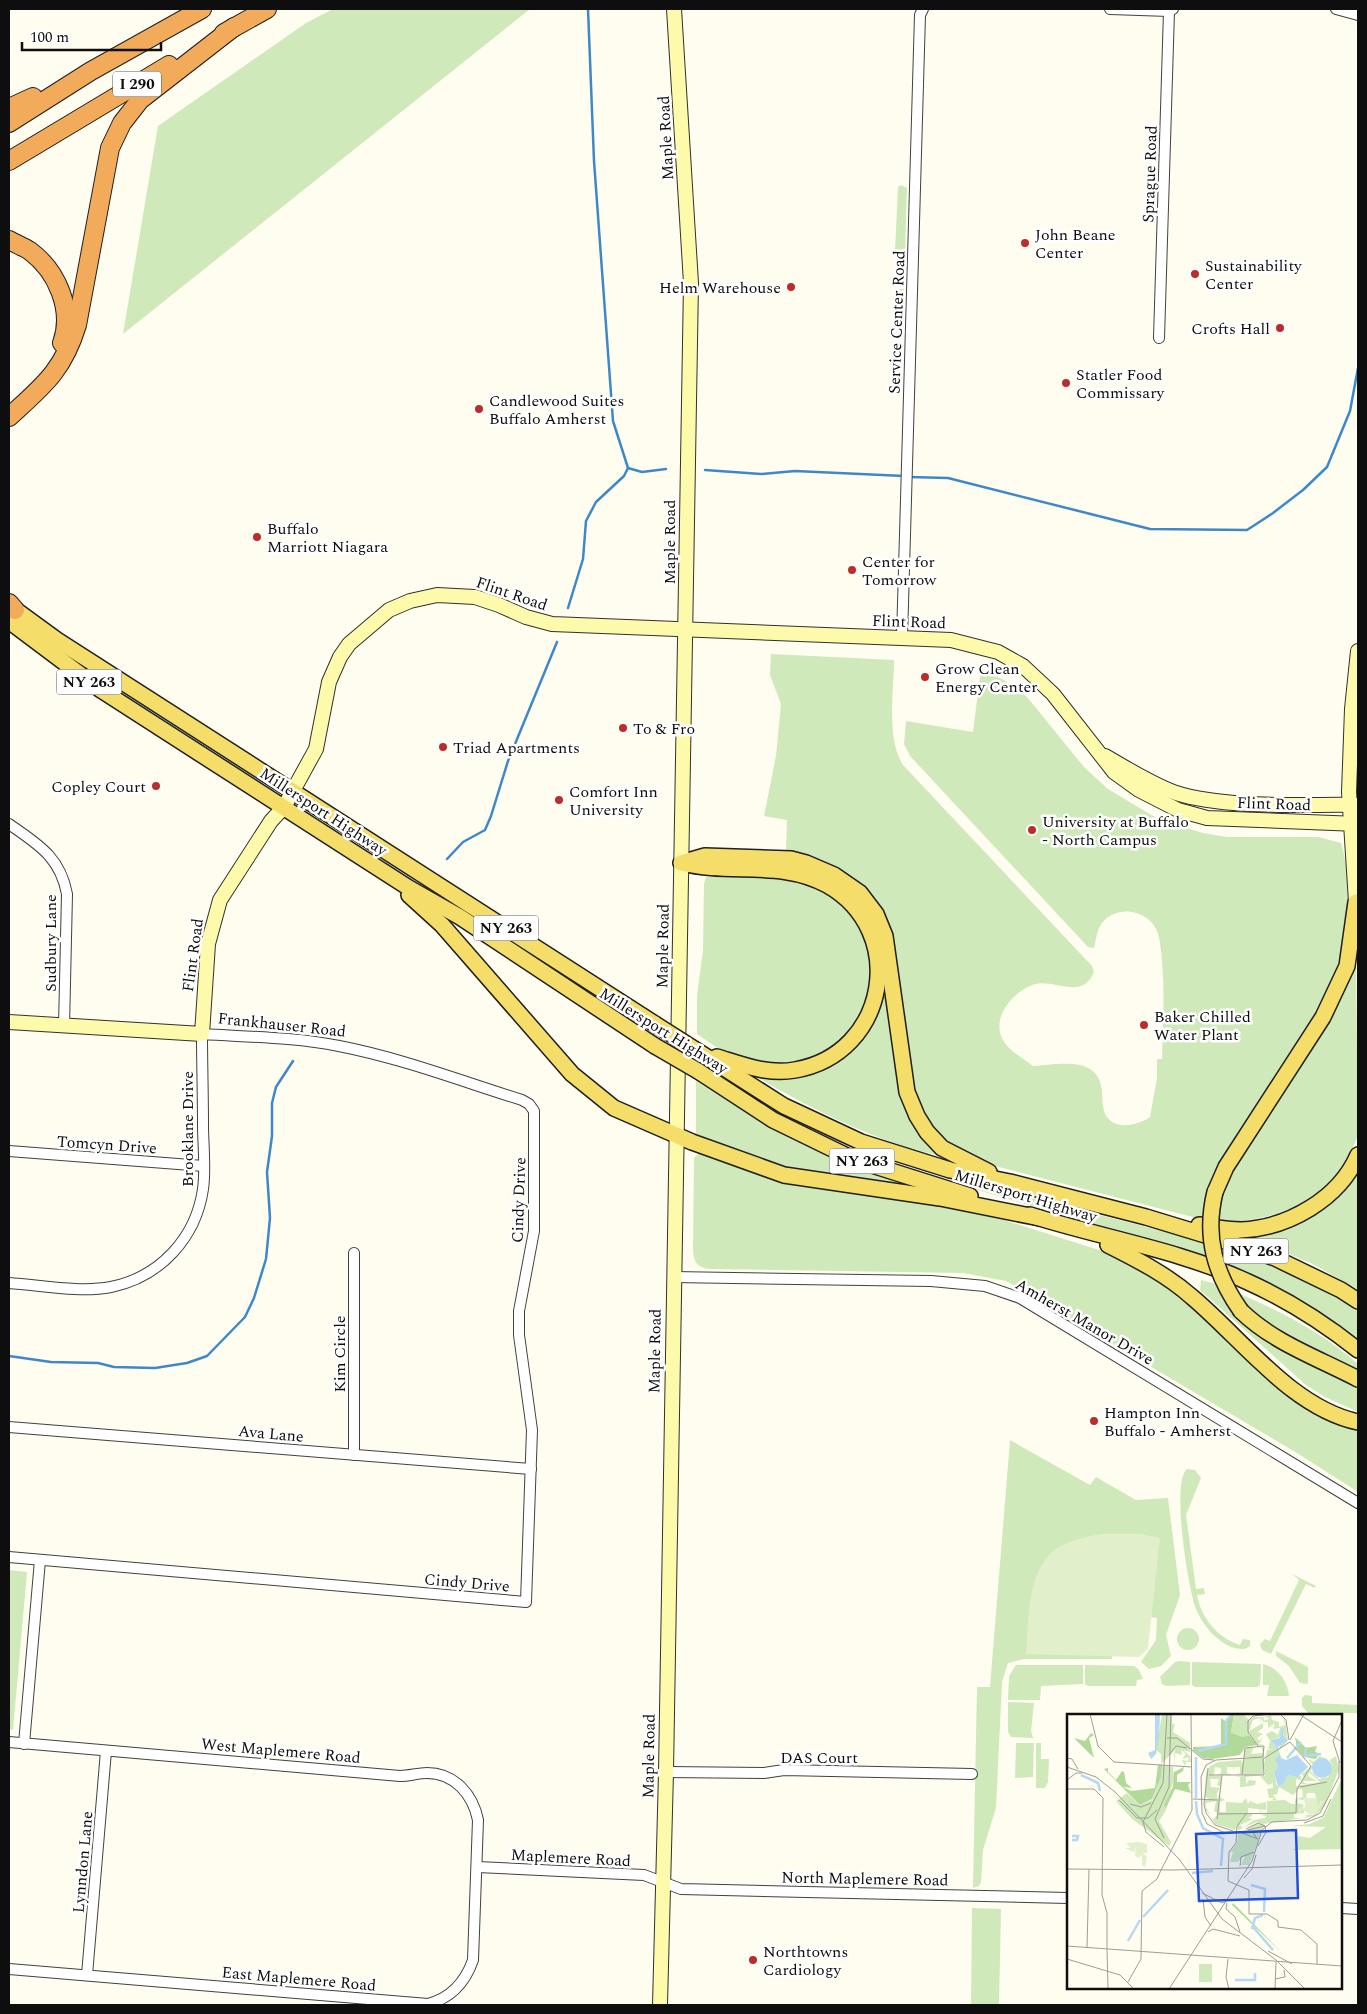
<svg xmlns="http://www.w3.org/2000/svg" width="1367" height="2014" font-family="Spectral,serif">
<rect width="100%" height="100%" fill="#fffdf0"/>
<!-- green -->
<g fill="#cfe9ba">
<polygon points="333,9 530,9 123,334 158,126 306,23"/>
<polygon points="901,185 907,188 905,252 902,255 895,251 898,187"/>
<polygon points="894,289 904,289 903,316 898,319 893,315"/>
<path d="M771 654 894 660C894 690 886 739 903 765L1092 966 1094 972C1082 1002 1053 977 1032 985 1011 994 991 1018 1003 1040 1008 1050 1024 1059 1033 1066 1049 1065 1076 1060 1090 1069 1106 1080 1100 1095 1104 1111 1111 1132 1137 1126 1150 1117L1157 1078V1059H1162C1163 1019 1166 977 1159 937 1154 912 1119 902 1102 923 1097 929 1096 940 1094 948L1088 947 910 756 904 744 906 721 973 732 981 669 1004 680 1027 697 1084 767 1108 789 1158 819 1203 833 1227 837H1318L1341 843C1355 890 1348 945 1329 990L1204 1220 995 1166 962 1154 952 1147 936 1133 920 1108 910 1075 901 999 831 866 815 858 786 850 787 820 764 816 776 756 781 704 770 675Z"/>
<polygon points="722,874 783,877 825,889 857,918 870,950 872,992 852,1031 830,1051 802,1063 769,1066 743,1059 716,1047 697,1034 697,996 703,950 704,884 706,877"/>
<path d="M1353 960H1356L1358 1134C1338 1200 1278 1222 1215 1222L1224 1185Z"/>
<path d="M885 978 896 1048 938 1151 937 1155C872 1140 814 1110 757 1077L758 1075 824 1067Z"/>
<path d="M696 1081C761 1123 828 1163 903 1184L902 1188 782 1169 696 1137Z"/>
<path d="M705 1152 1001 1219 1121 1257 1155 1274 1209 1320 1358 1429V1492L1297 1453 1006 1281 963 1273 711 1269C698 1268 694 1263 693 1251L694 1158 698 1154Z"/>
<polygon points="1358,1169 1358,1290 1313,1264 1245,1236 1259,1233"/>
<polygon points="956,1178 1205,1242 1207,1258 954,1183 953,1180"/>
<path d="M1217 1246C1267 1261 1313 1281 1358 1308V1341L1290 1295 1221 1264Z"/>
<polygon points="1201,1280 1216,1284 1238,1317 1358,1385 1358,1412 1325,1397 1306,1385 1200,1290"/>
<path d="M1233 1291C1278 1310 1320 1331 1358 1364V1372L1267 1328 1245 1308Z"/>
<polygon points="1010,1440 1090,1485 1096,1477 1136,1500 1168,1498 1180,1595 1166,1635 1171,1656 1161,1666 1149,1669 1141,1662 1156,1640 1157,1618 1149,1617 1112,1652 1112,1659 1024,1659 1008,1663 1002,1682 996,1808 983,1850 981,1882 979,1886 973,1888 977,1687 990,1687"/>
<path d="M1187 1469 1195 1470 1201 1478 1186 1515 1196 1589 1204 1588 1205 1594 1197 1595C1201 1618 1218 1638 1240 1645L1243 1639 1250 1640V1646L1245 1649C1223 1651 1201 1625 1195 1606 1188 1586 1171 1482 1187 1469Z"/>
<polygon points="9,1570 27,1572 13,1730 9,1729"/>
<polygon points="1292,1574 1316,1586 1315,1588 1306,1584 1271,1654 1262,1650 1260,1644 1265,1639 1270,1641 1299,1580"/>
<circle cx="1188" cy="1639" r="11"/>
<polygon points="1276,1651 1308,1667 1308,1684 1300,1683 1289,1666 1276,1656"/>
<polygon points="1180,1661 1190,1662 1190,1685 1166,1686 1162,1684 1160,1677 1175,1662"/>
<polygon points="1192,1662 1261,1664 1260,1685 1257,1687 1195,1687 1192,1685"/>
<path d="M1263 1664C1277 1667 1288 1681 1289 1696H1267L1269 1685H1263Z"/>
<polygon points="1016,1665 1083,1665 1083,1684 1041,1686 1040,1700 1008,1700 1009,1676"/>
<polygon points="1085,1665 1134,1666 1139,1670 1143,1679 1137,1680 1136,1686 1088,1686 1085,1684"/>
<polygon points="1305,1695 1312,1696 1312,1703 1358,1705 1358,1713 1308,1713 1302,1706 1302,1698"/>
<polygon points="1008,1702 1034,1703 1031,1731 1033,1738 1011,1737 1008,1732"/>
<polygon points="1016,1743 1034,1743 1033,1777 1015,1778"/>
<polygon points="1036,1743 1041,1743 1041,1759 1049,1759 1048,1782 1045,1788 1036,1788"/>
<polygon points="972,1908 1001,1909 999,2005 971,2005"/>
</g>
<!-- pitch -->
<path fill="#e1f0cb" d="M1101 1534H1141L1160 1538 1148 1649 1139 1657 1026 1654C1029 1621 1026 1571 1056 1549 1069 1540 1086 1537 1101 1534Z"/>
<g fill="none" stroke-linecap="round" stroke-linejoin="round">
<!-- stream -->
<g stroke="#3e88ca" stroke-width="2.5">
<polyline points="588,9 594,161 613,421 628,468 642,472 666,469"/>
<polyline points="705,470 761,474 795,471 904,476"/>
<polyline points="909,477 948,478 1150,529 1247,530 1273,513 1303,490 1327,467 1350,411 1358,368"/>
<polyline points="568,608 583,559 586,521 596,502 624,476 628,468"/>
<polyline points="447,859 463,842 485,830 491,816 508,761 557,642"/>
<polyline points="9,1356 51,1362 98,1363 114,1367 155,1368 187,1363 207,1356 245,1317 254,1298 266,1259 270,1218 267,1172 272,1136 272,1103 276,1087 293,1061"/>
</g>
<defs>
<g id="street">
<polyline points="1110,9 1169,11 1173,9"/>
<polyline points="1336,9 1358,15"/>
<polyline points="1159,338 1169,11"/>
<polyline points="902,638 920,15 923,9"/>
<path d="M9 824C37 844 60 856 67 894L64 1027"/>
<polyline points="9,1151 204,1166"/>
<polyline points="673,1277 931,1281 985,1286 1020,1298 1358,1503"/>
<path d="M9 1283C41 1285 79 1293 111 1287 160 1277 196 1238 203 1189 206 1168 203 1145 203 1125 203 1094 202 1064 202 1034 247 1037 294 1037 339 1046 401 1058 461 1081 522 1100L529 1104 534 1111V1231L519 1311V1335L532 1430 526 1602 9 1557"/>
<polyline points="9,1427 531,1469"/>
<polyline points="354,1455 354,1253"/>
<path d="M9 1742 400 1776C409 1776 418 1773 427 1773 455 1773 473 1795 478 1820L473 1960C465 1983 451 1998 428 2004L9 1969"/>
<polyline points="24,1744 40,1560"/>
<polyline points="666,1772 764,1773 784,1770 972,1774"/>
<polyline points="477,1867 644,1875 681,1889 1068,1898"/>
<polyline points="1341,1908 1358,1909"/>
<polyline points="87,1975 106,1751"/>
</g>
<g id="secondary">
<path d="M1105 756C1128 769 1151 784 1176 793 1227 809 1304 804 1358 805"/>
<polyline points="1356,902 1349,792 1352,709 1358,651"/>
<polyline points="9,1022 202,1034 208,944 220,900 271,821 284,807 316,749 329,682 340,657 349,644 389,610 410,601 437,595 475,597 499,605 526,617 552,624 951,640 998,652 1023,666 1053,694 1114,772 1139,790 1178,810 1207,818 1358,824"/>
<polyline points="660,2005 666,1772 691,283 674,9"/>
</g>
<g id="primary">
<polyline points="9,605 57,640 655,1024"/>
<polyline points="9,621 101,690 409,888 460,917 655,1046"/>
<polyline points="681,863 705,856 791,859 806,863 834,875 860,893 876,914 885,936 907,1092 917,1116 927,1132 942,1148 989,1172"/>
<path d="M682 863C730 875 782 860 827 885 909 931 888 1054 795 1070 768 1075 743 1065 717 1057"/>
<polyline points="409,895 442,925 572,1074 614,1108 692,1142 784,1175 940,1198 1040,1218"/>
<polyline points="699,1052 784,1106 861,1142 950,1170 1010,1182 1146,1217 1238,1245 1275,1258 1341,1290 1358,1301"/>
<polyline points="698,1071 773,1120 853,1159 970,1196"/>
<polyline points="1215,1192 1226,1167 1323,1017 1347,966 1356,902"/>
<path d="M1030 1215C1102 1238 1180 1250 1248 1282 1288 1300 1324 1323 1358 1350"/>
<path d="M1199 1225C1213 1227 1227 1230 1241 1230 1288 1228 1339 1199 1358 1155"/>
<path d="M1108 1245C1138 1260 1167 1275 1192 1297 1242 1339 1292 1408 1358 1422"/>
<path d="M1241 1311C1274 1343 1318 1358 1358 1379"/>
</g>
<g id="highway">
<polyline points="224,33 267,9"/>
<polyline points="9,108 33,97"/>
<polyline points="9,123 91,71 202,9"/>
<polyline points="9,161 169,65"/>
<path d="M9 240C16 244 24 247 30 251 57 271 74 310 62 343"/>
<path d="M9 417C43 386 63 371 77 325L110 148 122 123 140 100 234 27"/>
<polyline points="9,603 15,610"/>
</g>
</defs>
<!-- street casing -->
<use href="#street" stroke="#414141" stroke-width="12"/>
<!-- secondary casing -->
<use href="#secondary" stroke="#303030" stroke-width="16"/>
<!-- primary casing -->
<use href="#primary" stroke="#1f1f1f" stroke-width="18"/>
<!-- highway casing -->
<use href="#highway" stroke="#1f1f1f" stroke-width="20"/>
<!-- street -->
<use href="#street" stroke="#fff" stroke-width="10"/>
<!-- secondary -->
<use href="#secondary" stroke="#fdfaac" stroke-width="14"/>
<!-- primary -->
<use href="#primary" stroke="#f5dd69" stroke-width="15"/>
<!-- highway -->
<use href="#highway" stroke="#f1ab5b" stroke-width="18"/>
<defs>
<g id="primary-bridge">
<polyline points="655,1024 699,1052"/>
<polyline points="655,1046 698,1071"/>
<path d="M1215 1192C1204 1237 1215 1274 1241 1311"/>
</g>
</defs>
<!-- primary-bridge casing -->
<use href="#primary-bridge" stroke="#1f1f1f" stroke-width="18" stroke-linecap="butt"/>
<!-- primary-bridge -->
<use href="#primary-bridge" stroke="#f5dd69" stroke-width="15"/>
</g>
<!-- markers -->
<g fill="#bc2c29" stroke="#fff" stroke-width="2">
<circle cx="1025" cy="243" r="5"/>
<circle cx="1195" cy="274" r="5"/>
<circle cx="791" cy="287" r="5"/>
<circle cx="1280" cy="328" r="5"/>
<circle cx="1066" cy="383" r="5"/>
<circle cx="479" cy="409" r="5"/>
<circle cx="257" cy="537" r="5"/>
<circle cx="852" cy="570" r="5"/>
<circle cx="925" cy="677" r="5"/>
<circle cx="623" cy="728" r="5"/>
<circle cx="443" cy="747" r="5"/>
<circle cx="156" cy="786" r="5"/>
<circle cx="559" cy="800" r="5"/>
<circle cx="1032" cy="830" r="5"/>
<circle cx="1144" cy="1025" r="5"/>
<circle cx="1094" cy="1421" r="5"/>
<circle cx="753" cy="1960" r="5"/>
</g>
<g text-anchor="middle" stroke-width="5" stroke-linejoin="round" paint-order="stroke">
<!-- shield labels -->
<g fill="#fff" stroke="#565656" stroke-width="1">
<rect x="113" y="71.5" width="48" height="25" rx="4"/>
<rect x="56.5" y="669.5" width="65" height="25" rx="4"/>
<rect x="473.5" y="915.5" width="65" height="25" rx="4"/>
<rect x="829.5" y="1148.5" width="65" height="25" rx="4"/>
<rect x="1223.5" y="1238.5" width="65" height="25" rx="4"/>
</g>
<g font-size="15" font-weight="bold" fill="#0e0e0e">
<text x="137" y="89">I 290</text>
<text x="89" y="687">NY 263</text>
<text x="506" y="933">NY 263</text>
<text x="862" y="1166">NY 263</text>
<text x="1256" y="1256">NY 263</text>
</g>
<!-- street labels -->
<g font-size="16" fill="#0e0e0e" stroke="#fff">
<text transform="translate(665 138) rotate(-93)" y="6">Maple Road</text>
<text transform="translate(1149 174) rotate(-88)" y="6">Sprague Road</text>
<text transform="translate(896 322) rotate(-88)" y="6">Service Center Road</text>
<text transform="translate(669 542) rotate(-90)" y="6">Maple Road</text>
<text transform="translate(512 593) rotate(19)" y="6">Flint Road</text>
<text transform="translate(909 621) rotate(2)" y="6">Flint Road</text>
<text transform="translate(1274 803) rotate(2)" y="6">Flint Road</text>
<text transform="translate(324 811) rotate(33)" y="6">Millersport Highway</text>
<text transform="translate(50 943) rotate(-90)" y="6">Sudbury Lane</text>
<text transform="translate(662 946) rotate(-89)" y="6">Maple Road</text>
<text transform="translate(192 955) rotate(-82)" y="6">Flint Road</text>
<text transform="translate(282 1024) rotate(6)" y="6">Frankhauser Road</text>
<text transform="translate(664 1030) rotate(32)" y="6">Millersport Highway</text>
<text transform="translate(187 1129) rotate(-90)" y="6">Brooklane Drive</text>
<text transform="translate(107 1144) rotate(4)" y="6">Tomcyn Drive</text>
<text transform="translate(1026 1195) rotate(17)" y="6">Millersport Highway</text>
<text transform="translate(518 1200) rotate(-88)" y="6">Cindy Drive</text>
<text transform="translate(1085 1321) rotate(30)" y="6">Amherst Manor Drive</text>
<text transform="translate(654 1351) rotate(-89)" y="6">Maple Road</text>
<text transform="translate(339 1354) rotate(-90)" y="6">Kim Circle</text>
<text transform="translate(271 1433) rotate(5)" y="6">Ava Lane</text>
<text transform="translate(467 1582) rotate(5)" y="6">Cindy Drive</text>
<text transform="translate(281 1750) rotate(5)" y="6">West Maplemere Road</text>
<text transform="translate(648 1756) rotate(-89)" y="6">Maple Road</text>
<text x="819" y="1763">DAS Court</text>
<text transform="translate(571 1857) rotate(3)" y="6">Maplemere Road</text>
<text transform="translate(82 1862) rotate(-85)" y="6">Lynndon Lane</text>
<text transform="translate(865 1878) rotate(1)" y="6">North Maplemere Road</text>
<text transform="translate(299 1978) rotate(5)" y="6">East Maplemere Road</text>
</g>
<!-- poi labels -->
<g font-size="16" fill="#0e0e0e" stroke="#fff" text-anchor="start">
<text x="1035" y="240">John Beane<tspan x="1035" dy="18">Center</tspan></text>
<text x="1205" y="271">Sustainability<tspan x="1205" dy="18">Center</tspan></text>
<text x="781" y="293" text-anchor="end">Helm Warehouse</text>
<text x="1270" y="334" text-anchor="end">Crofts Hall</text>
<text x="1076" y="380">Statler Food<tspan x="1076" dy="18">Commissary</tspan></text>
<text x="489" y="406">Candlewood Suites<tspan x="489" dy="18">Buffalo Amherst</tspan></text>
<text x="267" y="534">Buffalo<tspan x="267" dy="18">Marriott Niagara</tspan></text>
<text x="862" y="567">Center for<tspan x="862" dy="18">Tomorrow</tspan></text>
<text x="935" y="674">Grow Clean<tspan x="935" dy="18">Energy Center</tspan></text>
<text x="633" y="734">To &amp; Fro</text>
<text x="453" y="753">Triad Apartments</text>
<text x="146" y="792" text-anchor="end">Copley Court</text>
<text x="569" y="797">Comfort Inn<tspan x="569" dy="18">University</tspan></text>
<text x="1042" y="827">University at Buffalo<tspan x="1042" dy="18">- North Campus</tspan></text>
<text x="1154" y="1022">Baker Chilled<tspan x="1154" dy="18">Water Plant</tspan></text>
<text x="1104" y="1418">Hampton Inn<tspan x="1104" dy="18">Buffalo - Amherst</tspan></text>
<text x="763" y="1957">Northtowns<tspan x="763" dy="18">Cardiology</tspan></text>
</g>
</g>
<!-- overview -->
<g transform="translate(1067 1714)">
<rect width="275" height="275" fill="#fffdf0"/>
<path d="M95 0H105V11L108 9 106 18 123 29V38L116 36 123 42 124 48H119L118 52 115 46 121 47 122 43 115 45 119 40 114 36 115 41 108 39 107 52V39L109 35 94 50V40L89 36ZM167 0H176L182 6 187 3H196L198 7 203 4 197 3 204 1 205 6 212 8V13L218 11 217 5 205 0 218 5 221 27 212 36 213 29 221 26 216 21V14L214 23 204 26 213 40 209 44 211 53 207 59 210 72 216 71 221 61 234 62V66L237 64 235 60 246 51 241 45 248 48 252 42 263 46 269 42 272 55 258 92 248 102 197 110 182 151H174L178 141 171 148H163L166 138H163L170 129 171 120 187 118H171L178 117 190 109 197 110 190 108 171 116 170 110 168 116 148 110 138 91V85H143L138 83 139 60 143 52 151 48 174 46 177 51V44H191L177 43V36L182 33H187L184 40 196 39 194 33H197V50L200 36H206L201 35 203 27 199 20 205 17 211 21 213 14 206 15 208 9 201 14V8H196L195 4 194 8 193 4 186 6 182 17 196 9V14L190 18 196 20 190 24 192 27 196 24 192 30 197 31 191 32 183 20 177 23 164 20ZM254 44 263 46 265 52 261 63 252 65 243 57ZM197 52 198 62H193L201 71 206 69V74L200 75 202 84H208L204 86H210L206 81 210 80 212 73 226 81 230 77 229 83 231 75H235L236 83 228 85V90H224L218 86 200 87V99H194L193 95V100H197L193 101 199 102 198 104 187 106 176 114 173 111 186 105 181 104 186 101 181 99V94L199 96V88L190 90 183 87 181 90 179 84 175 89 159 88V98H153V88L158 86 153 83V76L150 87V79L153 74 144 73 143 65H152L150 71 154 73V62L141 61H147L148 53 154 54V59L149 61H165L160 59V53H166L167 58V53H173V59L166 61 177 60V62L166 63H173V73H177L188 71 189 67 182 66 179 70V63L196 61ZM242 58 253 68 229 72V65L235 66 234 70H243L237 69 236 67H250L241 62ZM240 79H248L251 97 248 96 249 99 245 101H229H239V104H227V100L237 99V94L231 99 237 91 231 89V85L240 87 236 85 239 84ZM149 87 147 97 152 100 146 105 139 96V89ZM95 51 106 53 107 64 99 96 92 107 104 128 102 132 65 105 49 87 60 79 73 91 85 86 94 63ZM275 64V135L224 136 230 134 231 122 243 124 259 113 223 112 243 110 257 103ZM132 250H145V268H132Z" fill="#cfe9ba" fill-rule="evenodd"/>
<path d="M164 0H167L164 19 176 23 182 21 190 31 178 33 173 41 145 45 136 44 126 36V33L154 32V4L158 7ZM24 19 27 21 22 24 27 44 7 24 18 27ZM228 23 239 34 250 32 248 38 252 39 249 45 237 43 230 35ZM91 51H95L94 63 85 85 73 91 37 55 41 54V58L49 66 55 57 57 58 59 69 65 74 56 73 64 77 88 74ZM117 53 116 57 110 61V68H124L121 71 124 79 108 75 99 94 97 91 106 73 107 58ZM166 189 177 200 216 240 165 191Z" fill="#b1d999"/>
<path d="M237 84H250L251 93 253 87 258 86 249 99 243 101 236 96 232 99V94L238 93ZM71 128 80 130V140L75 138 80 143 78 153 75 151V141L71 144 68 141 69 133 67 138 58 134H64L59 129Z" fill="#e1f0cb"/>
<path d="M88 0H93L92 22 89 40 84 45 81 39 88 36ZM217 14 216 21 221 26 211 33 214 44 219 46 230 41 241 53 231 63 221 61 216 71 211 72 207 59 211 52 208 45 213 40 204 26 213 24 214 15ZM245 54a10 10 0 1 1 20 0a10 10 0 1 1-20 0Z" fill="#b5d8f5"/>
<path fill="none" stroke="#b5d8f5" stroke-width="2.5" d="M239 33 238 42 254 40M131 37 159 30V7L165 0M220 44 234 28M14 61 31 69 33 77M129 84V43M129 87 130 100 136 114 156 125 154 152M5 126H10L11 122H5M125 159 146 157M184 171 198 175 197 198M76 203 101 176M186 213 206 236M185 215 188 204 196 201M61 227 73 206M168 266H188V259"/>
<path fill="none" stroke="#9f9d96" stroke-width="1" d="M23 0 31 32 47 48 125 53M213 0 219 6 222 26M232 0 275 28M100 24H110L136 45 147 46M223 26 237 0M191 32 181 18V7L186 2 204 0M102 41 109 32 120 34M0 44 5 45 11 55M196 45 223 28M273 49 266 27 275 6M0 53 29 63 48 78 112 145 155 205 209 246 238 275M141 54 137 90 139 99 148 111 166 117M142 61H197L196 45M175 61 178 34 197 32 196 43M0 66 9 59H15M233 73 260 68M0 75H27L36 84 35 181 40 199V235M126 85 151 86M52 86 70 104H81L90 96M63 90 74 93 84 89M151 100 229 99 230 75 244 52 223 28M179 100 170 112 169 129 162 138 161 167 182 176V200H200L211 207V213L234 216 250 230V250M150 105 155 61M237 109 256 102 264 85M179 115 191 109 198 112 199 118 191 132M181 116 198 112M175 119 191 125M97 124 88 105 102 73 104 0M190 125 186 118 158 119 140 110 135 99 134 63 139 51 149 46 196 43M97 133 79 118 76 108 96 69 100 0M173 152 174 143 187 138M0 155 107 156 275 151M94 156 125 96 124 0M177 164 185 155 189 141M135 179 155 189 162 186M136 185 138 203 144 212M160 189 159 195 168 203 173 218M141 218 146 215 173 222M0 232 275 252M20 234 22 155M40 235 41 275M201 237 225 250M0 245 53 261 67 275M161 245 159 263 162 275M208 265 218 263 217 256M61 268 74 245 75 177 90 165 94 156M102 275 185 147 195 116 205 108 240 106 253 99 272 63V47M208 275 209 248"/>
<path fill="#1d4ed8" fill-opacity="0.15" stroke="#1d4ed8" stroke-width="2.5" d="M229 116 231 184 132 187 129 120Z"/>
<rect width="275" height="275" fill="none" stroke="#0e0e0e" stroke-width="2.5"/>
</g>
<!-- border -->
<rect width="1367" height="2014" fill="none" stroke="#0e0e0e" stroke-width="20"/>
<!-- scale -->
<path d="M22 42v8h139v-8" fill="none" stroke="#0e0e0e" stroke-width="2.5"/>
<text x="30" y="42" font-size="15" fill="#0e0e0e" stroke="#ffffff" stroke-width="4" paint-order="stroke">100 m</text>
</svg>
